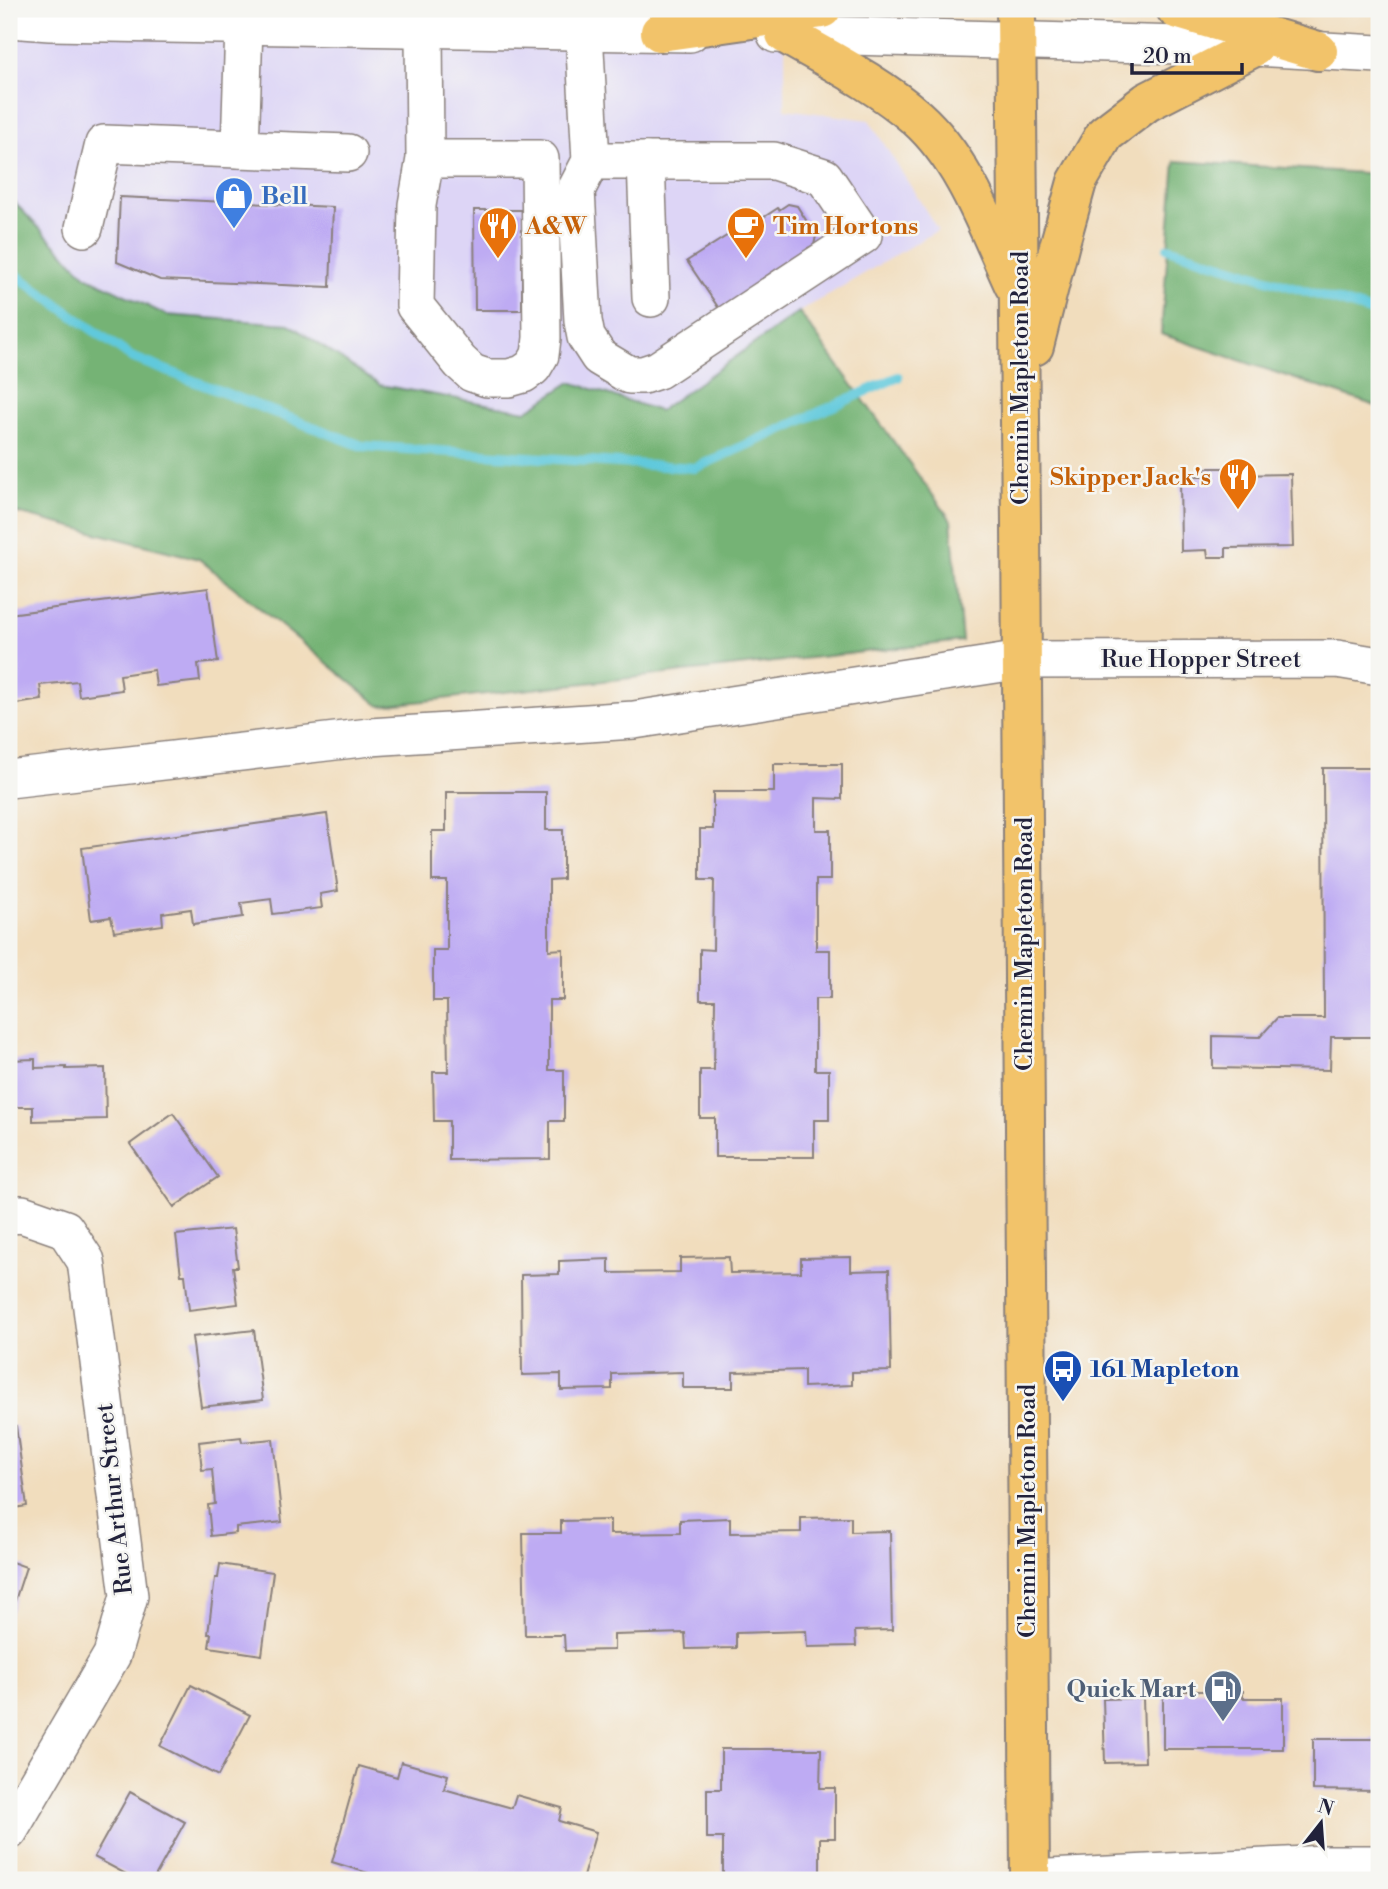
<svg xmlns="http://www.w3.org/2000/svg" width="1388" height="1889" font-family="'Libre Bodoni',serif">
<rect width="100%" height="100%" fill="#f6f6f2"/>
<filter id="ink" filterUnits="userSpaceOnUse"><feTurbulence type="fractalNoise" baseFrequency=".0143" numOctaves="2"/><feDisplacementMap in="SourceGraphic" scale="14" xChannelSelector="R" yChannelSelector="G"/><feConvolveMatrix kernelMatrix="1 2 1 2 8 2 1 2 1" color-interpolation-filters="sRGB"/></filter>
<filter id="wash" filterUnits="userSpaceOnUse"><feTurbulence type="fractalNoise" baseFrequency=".00686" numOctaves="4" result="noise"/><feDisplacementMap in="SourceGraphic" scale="28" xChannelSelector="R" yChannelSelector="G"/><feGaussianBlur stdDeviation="1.57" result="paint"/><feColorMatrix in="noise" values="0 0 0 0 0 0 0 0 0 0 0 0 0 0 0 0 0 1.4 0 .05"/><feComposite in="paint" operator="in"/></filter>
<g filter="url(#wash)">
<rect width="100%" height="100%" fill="#f1ddbd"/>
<!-- built -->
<polygon fill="#ddd5f6" points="9,9 785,9 785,109 869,120 938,230 799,312 659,411 571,382 526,411 380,385 289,324 166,315 86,276 9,197"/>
<!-- forest -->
<g fill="#74b374" stroke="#4b6a58" stroke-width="2">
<polygon points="1175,161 1379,174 1379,407 1161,334"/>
<polygon points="9,197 86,276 166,315 289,324 380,385 526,411 571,382 659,411 799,312 951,520 962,641 380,706 199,559 9,511"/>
</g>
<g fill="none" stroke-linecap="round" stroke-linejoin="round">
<!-- stream -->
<g stroke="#60c9dc" stroke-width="10">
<polyline points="1168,248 1379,314"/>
<polyline points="9,270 131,357 362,446 695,468 898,377"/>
</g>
</g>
<g id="blocks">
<!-- building -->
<g fill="#beabf3">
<polygon points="120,197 333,207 330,287 160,280 117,262"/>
<polygon points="788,204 797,206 816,236 814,245 808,248 805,259 722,313 687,261 736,230 734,228 749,219 758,221 778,208 779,210"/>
<polygon points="474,210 522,210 522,310 475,310"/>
<polygon points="1206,468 1225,468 1225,475 1291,474 1293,547 1226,548 1226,557 1208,557 1207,550 1181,551 1180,476 1206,476"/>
<polygon points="208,588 218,662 198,664 200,681 156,686 154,670 120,675 122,690 79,696 77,681 40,685 42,700 9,705 9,614"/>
<polygon points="774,764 842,764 842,799 816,798 816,830 830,830 830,880 816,880 816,950 830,950 830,999 815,999 815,1070 829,1070 829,1120 814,1120 814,1157 715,1157 715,1118 700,1118 700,1070 714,1070 715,1000 700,1000 700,949 713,950 714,880 700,880 700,829 713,829 713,792 774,792"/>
<polygon points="1323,768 1379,768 1379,1037 1331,1037 1330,1070 1213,1068 1213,1036 1260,1037 1277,1018 1324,1018"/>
<polygon points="446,792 546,792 546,830 563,830 563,879 549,880 549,950 563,949 563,1000 549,1000 549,1070 564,1070 564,1121 550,1121 550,1159 449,1160 449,1121 434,1121 433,1072 448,1072 447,1001 433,1001 433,950 447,950 447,881 432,881 432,831 446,831"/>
<polygon points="327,814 338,891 320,894 322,908 273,914 271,899 241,903 243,917 193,924 191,909 162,913 163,925 114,932 111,917 91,920 82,848"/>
<polygon points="35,1059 35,1068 66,1067 66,1069 105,1068 106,1119 33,1121 33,1107 9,1107 9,1060"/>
<polygon points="173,1113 218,1177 174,1207 130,1144"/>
<polygon points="233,1229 238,1267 233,1267 238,1304 189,1310 185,1275 181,1275 176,1235"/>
<polygon points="729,1257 730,1273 801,1272 801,1258 851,1257 851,1271 889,1270 891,1371 852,1372 852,1385 804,1387 804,1370 733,1372 733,1388 683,1388 683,1372 612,1374 612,1389 561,1390 561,1374 522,1375 521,1275 559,1274 559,1261 609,1259 609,1273 680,1272 680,1258"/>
<polygon points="254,1330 263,1400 201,1407 192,1337"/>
<polygon points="16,1426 27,1506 9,1509 9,1427"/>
<polygon points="241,1437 242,1442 273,1439 282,1522 236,1527 236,1533 211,1536 208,1505 215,1504 212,1469 202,1470 199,1442"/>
<polygon points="851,1517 851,1532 890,1531 892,1630 855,1631 856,1646 807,1647 806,1631 736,1633 736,1648 686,1649 685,1633 614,1635 614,1650 565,1651 564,1635 525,1635 523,1533 561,1533 561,1521 610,1520 610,1534 680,1533 680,1520 730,1518 730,1533 801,1532 801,1518"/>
<polygon points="9,1561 26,1567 9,1619"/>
<polygon points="220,1564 273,1572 262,1655 209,1647 211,1634 208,1634 215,1578 218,1578"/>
<polygon points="191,1685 250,1715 218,1776 160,1746"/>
<polygon points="1163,1691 1243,1691 1243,1698 1283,1698 1283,1749 1163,1749"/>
<polygon points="1143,1698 1145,1762 1105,1763 1103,1699"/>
<polygon points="1313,1739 1379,1739 1379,1791 1313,1790"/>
<polygon points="721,1749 821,1749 820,1788 835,1788 835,1838 820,1838 820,1880 723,1880 723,1838 707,1838 707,1789 721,1789"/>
<polygon points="401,1762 448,1775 444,1789 512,1808 516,1795 562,1808 559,1821 596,1832 582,1880 369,1880 371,1874 332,1862 359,1766 397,1777"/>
<polygon points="130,1792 185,1822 153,1880 137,1880 94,1857"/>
</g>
</g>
</g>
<g filter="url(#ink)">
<use href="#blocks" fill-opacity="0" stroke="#8a807c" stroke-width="2"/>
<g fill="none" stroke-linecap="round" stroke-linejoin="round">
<defs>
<g id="minor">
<polyline points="9,19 50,22 690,33"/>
<polyline points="424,29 425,159 417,205 415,306 460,362 472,373 487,378 509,378 523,374 533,367 540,355 542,338 540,159 425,159"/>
<polyline points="584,31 591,161 576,190 583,321 586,337 599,357 629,375 643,375 658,370 863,235 824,177 774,161 591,161"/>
<polyline points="776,34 1254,47 1379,54"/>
<polyline points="240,149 244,26"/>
<polyline points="646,161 651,298"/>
<polyline points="84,228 104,144 348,153"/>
<polyline points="9,779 370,737 634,720 1022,660 1337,659 1379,666"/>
<polyline points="9,1215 22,1214 65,1229 86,1261 129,1596 112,1655 9,1831"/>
<polyline points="1030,1879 1325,1864 1379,1864"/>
</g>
<g id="major">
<polyline points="1016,9 1021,524 1030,1880"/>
<polyline points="1176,9 1318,51"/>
<polyline points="660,32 822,9"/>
<path d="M785 34C830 60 878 84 917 118 965 161 988 229 1014 285"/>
<polyline points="1034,346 1060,243 1077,182 1105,134 1147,102 1254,47"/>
</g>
</defs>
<!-- minor casing -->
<use href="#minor" stroke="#8a807c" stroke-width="40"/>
<!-- major casing -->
<use href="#major" stroke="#8a807c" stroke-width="42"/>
<!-- minor -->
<use href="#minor" stroke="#fff" stroke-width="37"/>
<!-- major -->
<use href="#major" stroke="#f2c36a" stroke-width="38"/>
</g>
</g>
<!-- icons -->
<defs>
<symbol id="shop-pin" viewBox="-11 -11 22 30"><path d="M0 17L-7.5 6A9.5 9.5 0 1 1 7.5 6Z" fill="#3f7fe0" stroke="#f6f6f2"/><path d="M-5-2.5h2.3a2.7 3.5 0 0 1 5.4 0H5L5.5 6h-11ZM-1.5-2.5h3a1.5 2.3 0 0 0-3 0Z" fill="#fff"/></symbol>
<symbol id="restaurant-pin" viewBox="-11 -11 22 30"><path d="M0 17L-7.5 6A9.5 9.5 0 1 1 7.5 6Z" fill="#e8710a" stroke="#f6f6f2"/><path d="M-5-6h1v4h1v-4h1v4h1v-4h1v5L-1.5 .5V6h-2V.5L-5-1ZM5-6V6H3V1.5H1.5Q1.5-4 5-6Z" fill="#fff"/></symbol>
<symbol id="cafe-pin" viewBox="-11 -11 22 30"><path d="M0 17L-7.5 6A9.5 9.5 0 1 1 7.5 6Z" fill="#e8710a" stroke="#f6f6f2"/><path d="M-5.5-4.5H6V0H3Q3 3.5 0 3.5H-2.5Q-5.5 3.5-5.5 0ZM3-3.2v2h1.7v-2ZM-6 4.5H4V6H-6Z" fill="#fff"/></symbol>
<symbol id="bus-pin" viewBox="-11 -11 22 30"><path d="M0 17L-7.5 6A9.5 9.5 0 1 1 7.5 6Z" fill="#1a4fb4" stroke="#f6f6f2"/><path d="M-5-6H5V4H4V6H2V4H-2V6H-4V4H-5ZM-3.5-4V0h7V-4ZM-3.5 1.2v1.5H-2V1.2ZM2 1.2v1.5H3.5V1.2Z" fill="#fff"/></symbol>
<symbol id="fuel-pin" viewBox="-11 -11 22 30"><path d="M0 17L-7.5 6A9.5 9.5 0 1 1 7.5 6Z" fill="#5c6f8a" stroke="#f6f6f2"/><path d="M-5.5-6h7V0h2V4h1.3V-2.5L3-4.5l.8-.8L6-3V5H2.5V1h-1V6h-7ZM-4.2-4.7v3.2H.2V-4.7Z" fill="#fff"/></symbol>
</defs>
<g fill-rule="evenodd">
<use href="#shop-pin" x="212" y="174" width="44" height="60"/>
<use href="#restaurant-pin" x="476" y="204" width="44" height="60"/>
<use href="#cafe-pin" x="724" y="204" width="44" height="60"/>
<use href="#restaurant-pin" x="1216" y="455" width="44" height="60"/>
<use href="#bus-pin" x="1041" y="1347" width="44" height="60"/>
<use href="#fuel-pin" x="1201" y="1667" width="44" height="60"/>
</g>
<g text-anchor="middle" stroke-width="5" stroke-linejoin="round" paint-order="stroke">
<!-- shop labels -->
<g font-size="24" font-weight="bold" fill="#366cbe" stroke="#f6f6f2" text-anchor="start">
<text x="261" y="204">Bell</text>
</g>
<!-- food labels -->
<g font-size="24" font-weight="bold" fill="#c56008" stroke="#f6f6f2" text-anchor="start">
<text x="525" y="234">A&amp;W</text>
<text x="773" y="234">Tim Hortons</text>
<text x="1211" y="485" text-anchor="end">Skipper Jack's</text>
</g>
<!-- street labels -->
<g font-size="24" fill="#22223b" stroke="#f6f6f2">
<text transform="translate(1020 378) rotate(-90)" y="8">Chemin Mapleton Road</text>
<text x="1201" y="667">Rue Hopper Street</text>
<text transform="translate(1024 944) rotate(-90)" y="8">Chemin Mapleton Road</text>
<text transform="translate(114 1499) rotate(-96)" y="8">Rue Arthur Street</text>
<text transform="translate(1027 1511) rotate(-90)" y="8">Chemin Mapleton Road</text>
</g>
<!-- transit labels -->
<g font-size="24" font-weight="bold" fill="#164399" stroke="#f6f6f2" text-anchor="start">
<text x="1090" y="1377">161 Mapleton</text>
</g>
<!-- service labels -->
<g font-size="24" font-weight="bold" fill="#4e5e75" stroke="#f6f6f2" text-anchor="end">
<text x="1196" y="1697">Quick Mart</text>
</g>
</g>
<!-- margin -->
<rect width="1388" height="1889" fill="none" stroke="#f6f6f2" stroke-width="35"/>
<!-- north arrow -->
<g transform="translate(1321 1823) rotate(17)" stroke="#f6f6f2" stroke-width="5" paint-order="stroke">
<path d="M0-5L12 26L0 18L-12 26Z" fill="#22223b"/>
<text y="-10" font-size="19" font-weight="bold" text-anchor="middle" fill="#22223b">N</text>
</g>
<!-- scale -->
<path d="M1132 63v10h110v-10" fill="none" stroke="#22223b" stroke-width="3.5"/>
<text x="1143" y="63" font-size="21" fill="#22223b" stroke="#f6f6f2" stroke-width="5" paint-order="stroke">20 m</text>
</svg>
